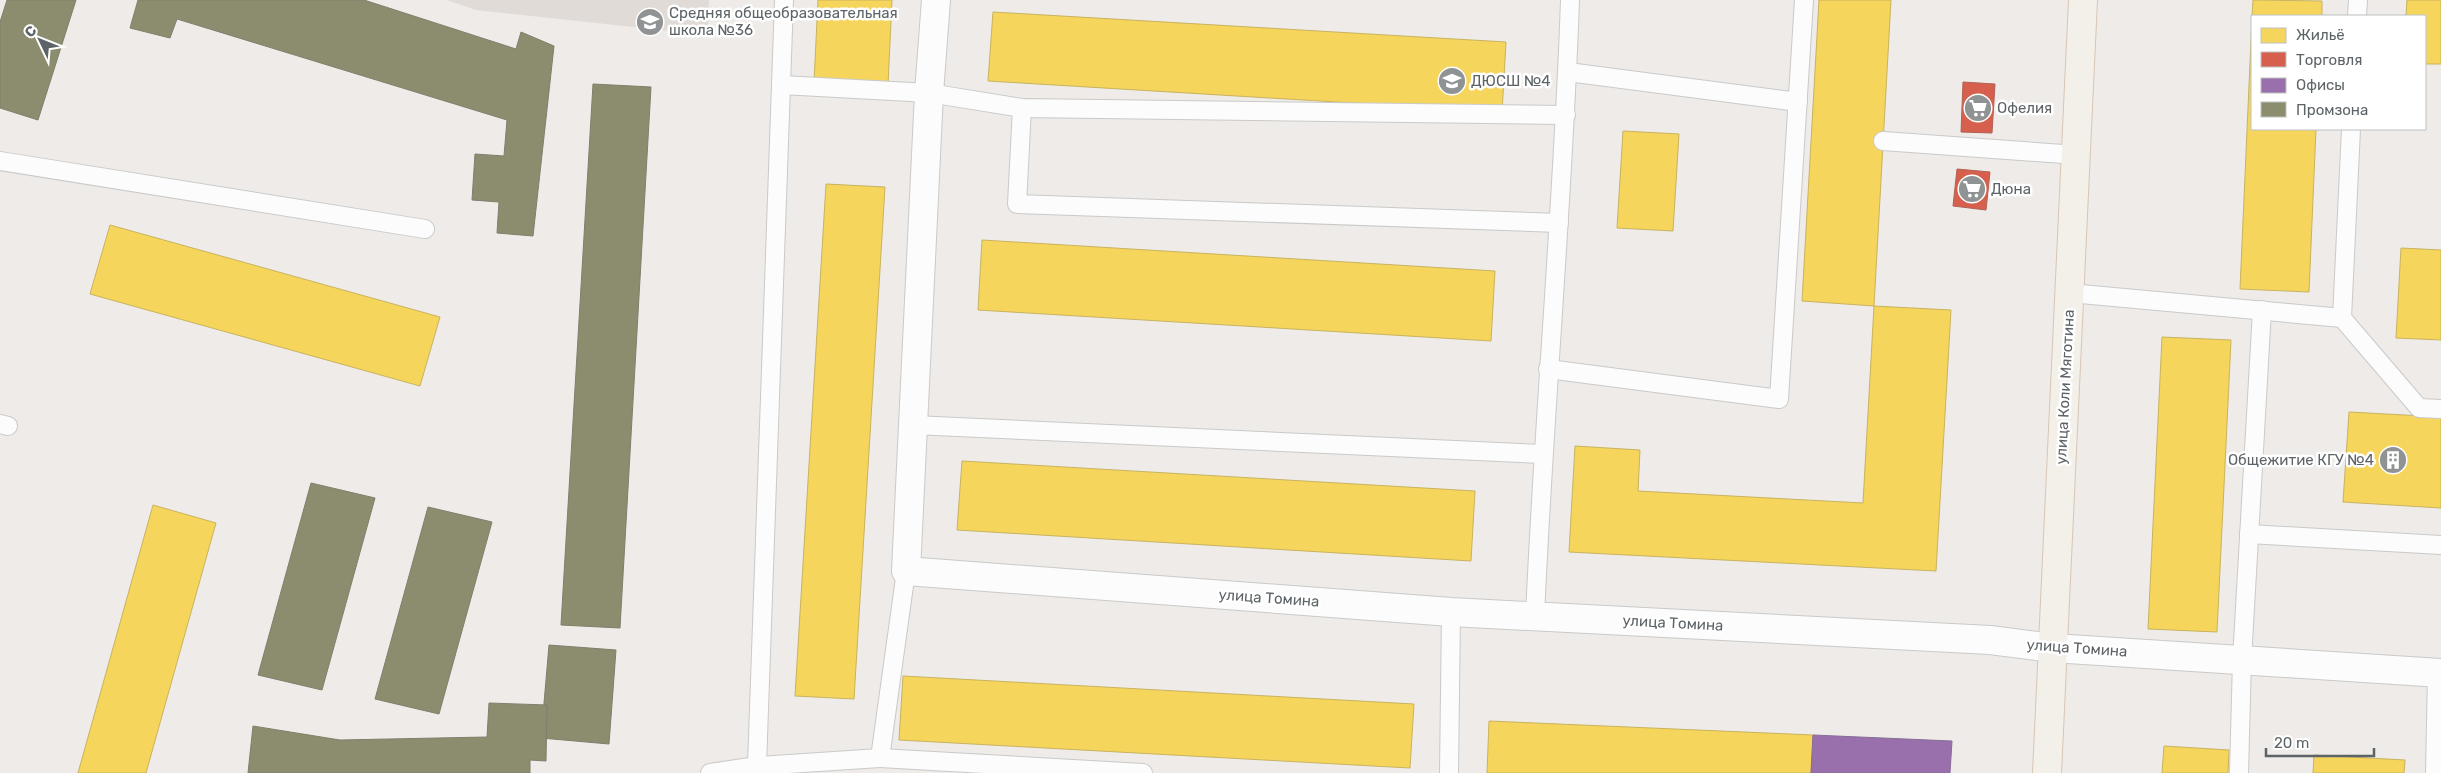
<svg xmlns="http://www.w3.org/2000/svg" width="2441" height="773" font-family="Rubik,sans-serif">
<rect width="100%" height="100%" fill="#eeebe8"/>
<!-- education -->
<polygon fill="#e0dbd7" points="447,0 709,0 708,35 476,10"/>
<!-- homes -->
<g fill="#f6d55c" stroke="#c8b35f">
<polygon points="818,0 892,0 888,85 814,82"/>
<polygon points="1819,0 1891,0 1874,306 1802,301"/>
<polygon points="2253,0 2322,1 2322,16 2252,16"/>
<polygon points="2407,0 2441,0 2441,64 2425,64 2425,16 2406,16"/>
<polygon points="993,12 1506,42 1502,112 988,81"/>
<polygon points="2252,18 2252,129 2316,129 2309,292 2240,289"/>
<polygon points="1623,131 1679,134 1673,231 1617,228"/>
<polygon points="826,184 885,187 854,699 795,696"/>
<polygon points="110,225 440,317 420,386 90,294"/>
<polygon points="982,240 1495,271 1491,341 978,310"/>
<polygon points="2401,248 2441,250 2441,340 2396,338"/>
<polygon points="1874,306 1951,310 1936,571 1569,552 1575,446 1640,450 1638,491 1863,503"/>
<polygon points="2162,337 2231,340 2217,632 2148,629"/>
<polygon points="2349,412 2441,417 2441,508 2343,502"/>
<polygon points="962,461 1475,491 1471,561 957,530"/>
<polygon points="153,505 216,523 146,773 78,773"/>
<polygon points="903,676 1414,704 1410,768 899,740"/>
<polygon points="1489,721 1813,735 1811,773 1487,773"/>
<polygon points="2164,746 2229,750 2228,773 2162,773"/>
<polygon points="2314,755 2405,760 2404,773 2313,773"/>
</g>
<!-- shops -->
<g fill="#d6604d" stroke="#b26155">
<polygon points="1963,82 1995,84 1992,133 1961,132"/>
<polygon points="1957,169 1990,172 1986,210 1953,206"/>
</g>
<!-- offices -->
<polygon fill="#9970ab" stroke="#876c97" points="1813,735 1952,741 1950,773 1811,773"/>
<!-- industry -->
<g fill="#8c8c6e" stroke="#7e806c">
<polygon points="7,0 76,0 38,120 0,108 0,22"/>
<polygon points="138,0 364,0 516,49 521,32 554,46 533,236 497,233 499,202 472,200 475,154 504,156 507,120 177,19 170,38 130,28"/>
<polygon points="593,84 651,87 620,628 561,625"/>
<polygon points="311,483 375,498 322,690 258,675"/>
<polygon points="428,507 492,522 439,714 375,699"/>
<polygon points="549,645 616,650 609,744 541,738"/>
<polygon points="489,703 547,705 546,761 530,760 530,773 248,773 253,726 340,740 487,737"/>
</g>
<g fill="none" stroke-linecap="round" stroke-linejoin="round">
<defs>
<g id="service">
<polyline points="2357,16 2358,0"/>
<polyline points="1568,72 1798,102"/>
<polyline points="782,85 929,93 1022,108 1566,115"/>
<polyline points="1022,108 1017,204 1559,223"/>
<polyline points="1883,141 2077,155"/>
<polyline points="0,161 425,229"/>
<polyline points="2070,293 2342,318 2419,408 2441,409"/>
<polyline points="2342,318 2351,129"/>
<polyline points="1548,369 1779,399 1804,0"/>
<polyline points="0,424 8,426"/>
<polyline points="913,425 1542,454"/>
<polyline points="2249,534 2441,545"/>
<path d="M1535 616C1544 411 1563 206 1570 0"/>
<polyline points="880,758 1143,773"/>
<polyline points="757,766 784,0"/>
<polyline points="710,773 757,766 880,758 906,571"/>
<polyline points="1449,773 1451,612"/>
<polyline points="2239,773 2242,660 2262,310"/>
<polyline points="2435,773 2437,673"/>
</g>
<polyline id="minor" points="936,0 929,93 906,571 1451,612 1990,640 2053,648"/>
<polyline id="tertiary" points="2053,648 2441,673"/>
<polyline id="primary" points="2047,773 2083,0"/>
</defs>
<!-- service casing -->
<use href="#service" stroke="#c9cac9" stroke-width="20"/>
<!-- minor casing -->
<use href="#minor" stroke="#c9cac9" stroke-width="30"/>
<!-- tertiary casing -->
<use href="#tertiary" stroke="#c9cac9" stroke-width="30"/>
<!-- primary casing -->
<use href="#primary" stroke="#d7c6b4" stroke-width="30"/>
<!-- service -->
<use href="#service" stroke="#fcfcfc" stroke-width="18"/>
<!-- minor -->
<use href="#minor" stroke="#fcfcfc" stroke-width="28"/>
<!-- tertiary -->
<use href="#tertiary" stroke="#fcfcfc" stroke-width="28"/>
<!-- primary -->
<use href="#primary" stroke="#f3efe9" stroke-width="28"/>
</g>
<!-- icons -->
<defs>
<symbol id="school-disc" viewBox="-11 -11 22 22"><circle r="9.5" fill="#909394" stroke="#fff"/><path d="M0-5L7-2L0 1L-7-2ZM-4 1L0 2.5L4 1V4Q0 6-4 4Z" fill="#fff"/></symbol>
<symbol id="supermarket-disc" viewBox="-11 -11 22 22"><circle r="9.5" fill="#909394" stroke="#fff"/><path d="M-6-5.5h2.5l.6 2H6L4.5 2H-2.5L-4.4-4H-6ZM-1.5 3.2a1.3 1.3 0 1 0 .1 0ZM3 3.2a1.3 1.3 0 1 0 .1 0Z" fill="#fff"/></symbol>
<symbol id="building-disc" viewBox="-11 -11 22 22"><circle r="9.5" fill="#909394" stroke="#fff"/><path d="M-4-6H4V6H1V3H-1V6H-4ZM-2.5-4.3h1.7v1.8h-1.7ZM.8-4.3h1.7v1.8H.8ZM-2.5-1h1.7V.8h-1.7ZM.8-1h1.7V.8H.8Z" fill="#fff"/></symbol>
</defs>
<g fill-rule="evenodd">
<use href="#school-disc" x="634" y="6" width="32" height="32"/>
<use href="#school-disc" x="1436" y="65" width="32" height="32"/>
<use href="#supermarket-disc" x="1962" y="92" width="32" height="32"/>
<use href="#supermarket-disc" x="1956" y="173" width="32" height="32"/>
<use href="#building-disc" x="2377" y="444" width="32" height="32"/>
</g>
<g text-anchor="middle" stroke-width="5" stroke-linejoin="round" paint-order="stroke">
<!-- poi labels -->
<g font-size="15" fill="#5d6467" stroke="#fff" text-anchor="start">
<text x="669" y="18">Средняя общеобразовательная<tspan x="669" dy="17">школа №36</tspan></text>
<text x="1471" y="86">ДЮСШ №4</text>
<text x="1997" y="113">Офелия</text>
<text x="1991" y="194">Дюна</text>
<text x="2374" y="465" text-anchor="end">Общежитие КГУ №4</text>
</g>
<!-- street labels -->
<g font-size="15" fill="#5d6467" stroke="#fff">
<text transform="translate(2065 387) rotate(-87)" y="5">улица Коли Мяготина</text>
<text transform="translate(1269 598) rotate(4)" y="5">улица Томина</text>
<text transform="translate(1673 623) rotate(3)" y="5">улица Томина</text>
<text transform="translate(2077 648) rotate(4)" y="5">улица Томина</text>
</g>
</g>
<!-- legend -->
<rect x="2251" y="15" width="175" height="115" fill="#ffffff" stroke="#bec1c2"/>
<rect x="2261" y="28" width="25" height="15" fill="#f6d55c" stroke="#bec1c2"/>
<text x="2296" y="40" font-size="15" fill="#5d6467">Жильё</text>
<rect x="2261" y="52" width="25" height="15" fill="#d6604d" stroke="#bec1c2"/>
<text x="2296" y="65" font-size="15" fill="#5d6467">Торговля</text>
<rect x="2261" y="78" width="25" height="15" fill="#9970ab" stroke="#bec1c2"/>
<text x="2296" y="90" font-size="15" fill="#5d6467">Офисы</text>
<rect x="2261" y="102" width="25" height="15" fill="#8c8c6e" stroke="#bec1c2"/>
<text x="2296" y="115" font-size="15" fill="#5d6467">Промзона</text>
<!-- north arrow -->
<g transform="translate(40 40) rotate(313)" stroke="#ffffff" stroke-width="4" paint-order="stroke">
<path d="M0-4L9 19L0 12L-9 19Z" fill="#5d6467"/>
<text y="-8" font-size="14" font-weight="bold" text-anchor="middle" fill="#5d6467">С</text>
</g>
<!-- scale -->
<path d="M2266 748v8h108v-8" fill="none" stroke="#5d6467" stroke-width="2.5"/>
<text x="2274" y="748" font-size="15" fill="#5d6467" stroke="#ffffff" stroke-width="4" paint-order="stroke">20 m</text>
</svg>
